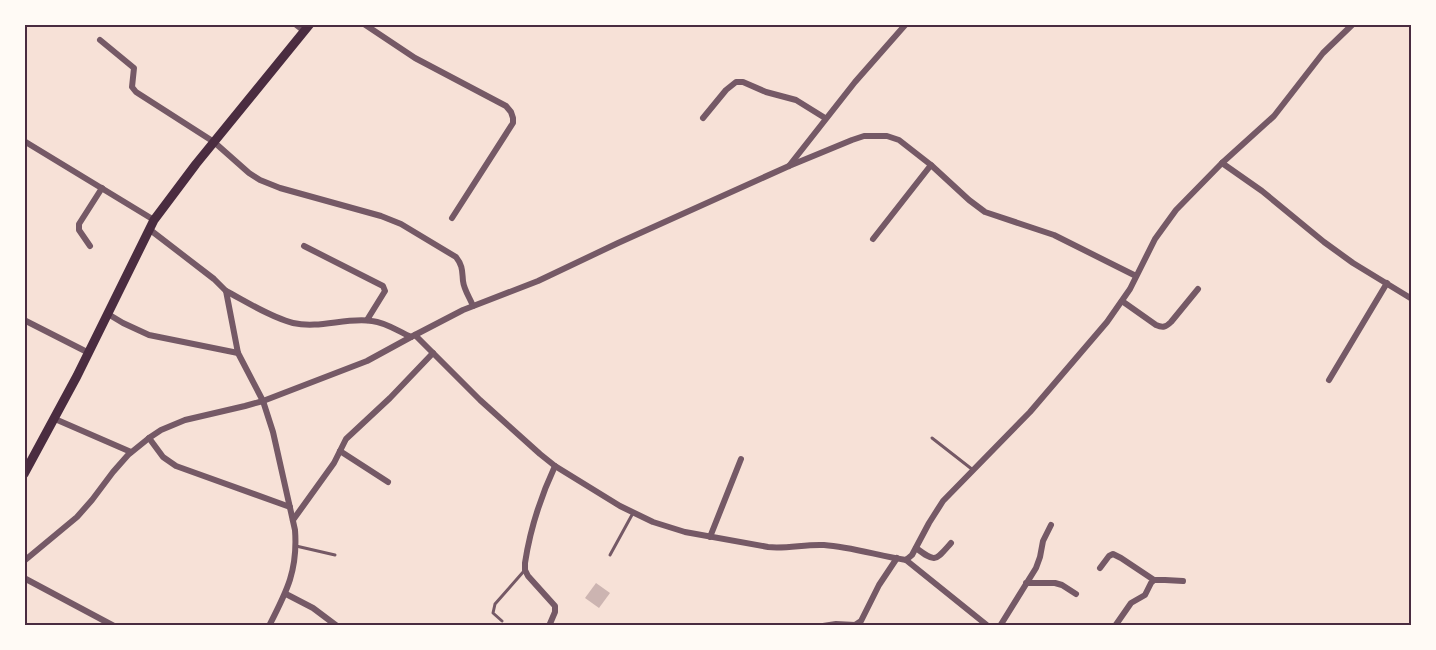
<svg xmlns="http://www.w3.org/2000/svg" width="1436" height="650" font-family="'Work Sans',sans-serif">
<rect width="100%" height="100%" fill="#f7e1d7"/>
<!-- building -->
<polygon fill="#ccb4b1" points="596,583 610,593 599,608 585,598"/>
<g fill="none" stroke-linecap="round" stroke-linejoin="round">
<!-- service -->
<g stroke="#755966" stroke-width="3">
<polyline points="932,438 973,470"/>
<polyline points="296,546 335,555"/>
<polyline points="610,555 633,513"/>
<polyline points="502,621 493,613 495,604 524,571"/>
</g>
<!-- minor -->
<g stroke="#755966" stroke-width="6">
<polyline points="295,24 304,31"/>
<polyline points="364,24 415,58 506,106 511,112 513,118 513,123 452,218"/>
<path d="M100 40 134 68 132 87 136 92 214 142 249 173 260 180 280 188 381 216 401 224 456 257C463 266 462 271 463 281 464 290 470 298 473 306"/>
<polyline points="703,118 726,90 736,82 743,82 766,92 796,100 825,118"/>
<polyline points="24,141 154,220"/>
<polyline points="1222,163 1262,191 1324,242 1353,263 1412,299"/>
<polyline points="789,166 855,82 906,24"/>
<path d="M149 229 214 279 226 291 238 353 263 401 273 432 295 530C298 570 287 591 269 626"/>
<polyline points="873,239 931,165"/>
<polyline points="90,246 79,230 79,224 102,188"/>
<polyline points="304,246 383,286 385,291 367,320"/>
<path d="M226 291C245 301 272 318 293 323 320 329 346 317 372 321 385 322 398 331 411 337"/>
<path d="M1122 301 1156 325C1163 328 1166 327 1171 322L1198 289"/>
<polyline points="108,314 123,323 149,335 238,353"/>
<polyline points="24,320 89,353"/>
<path d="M415 335 480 400 540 454 555 466 620 506 653 522 685 532 768 547C787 549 805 544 824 545 852 547 879 556 906 560L912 555 929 523 943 501 1030 412 1107 322 1130 289 1155 239 1176 210 1222 163 1274 116 1323 53 1353 24"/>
<polyline points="1329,380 1387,283"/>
<polyline points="55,419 131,452"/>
<polyline points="149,438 163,457 176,466 290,507"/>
<polyline points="340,451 388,482"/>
<polyline points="293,520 334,463 346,439 390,398 433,353"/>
<polyline points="710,537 741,459"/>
<path d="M916 548C936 563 935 561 951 543"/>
<polyline points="906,560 988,626"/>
<polyline points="24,561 77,517 92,500 113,472 128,455 149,438 161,430 185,420 245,406 263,401 367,361 411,337 463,310 538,281 618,243 789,166 852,140 864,136 887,136 899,140 931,165 969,200 985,212 1054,235 1136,276"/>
<polyline points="1100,568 1109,556 1113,554 1121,558 1154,580"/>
<polyline points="24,578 114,626"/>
<polyline points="1026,583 1055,583 1062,585 1076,594"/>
<polyline points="286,594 313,608 337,626"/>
<path d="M549 626 555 612V606L528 576 525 570V563C530 530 541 496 555 466"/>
<polyline points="823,626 836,624 855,625 861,621 879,585 897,558"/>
<polyline points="1000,626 1036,568 1040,557 1043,541 1051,525"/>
<polyline points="1115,626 1131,603 1145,595 1151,583 1154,580 1165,580 1183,581"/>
</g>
<!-- secondary -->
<polyline stroke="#4a2c40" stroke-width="9" points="24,474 77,376 154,220 196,164 310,24"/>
</g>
<!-- border -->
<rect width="1436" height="650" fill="none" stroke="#fffaf5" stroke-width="51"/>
<rect x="26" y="26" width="1384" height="598" fill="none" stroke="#4a2c40" stroke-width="2"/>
</svg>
